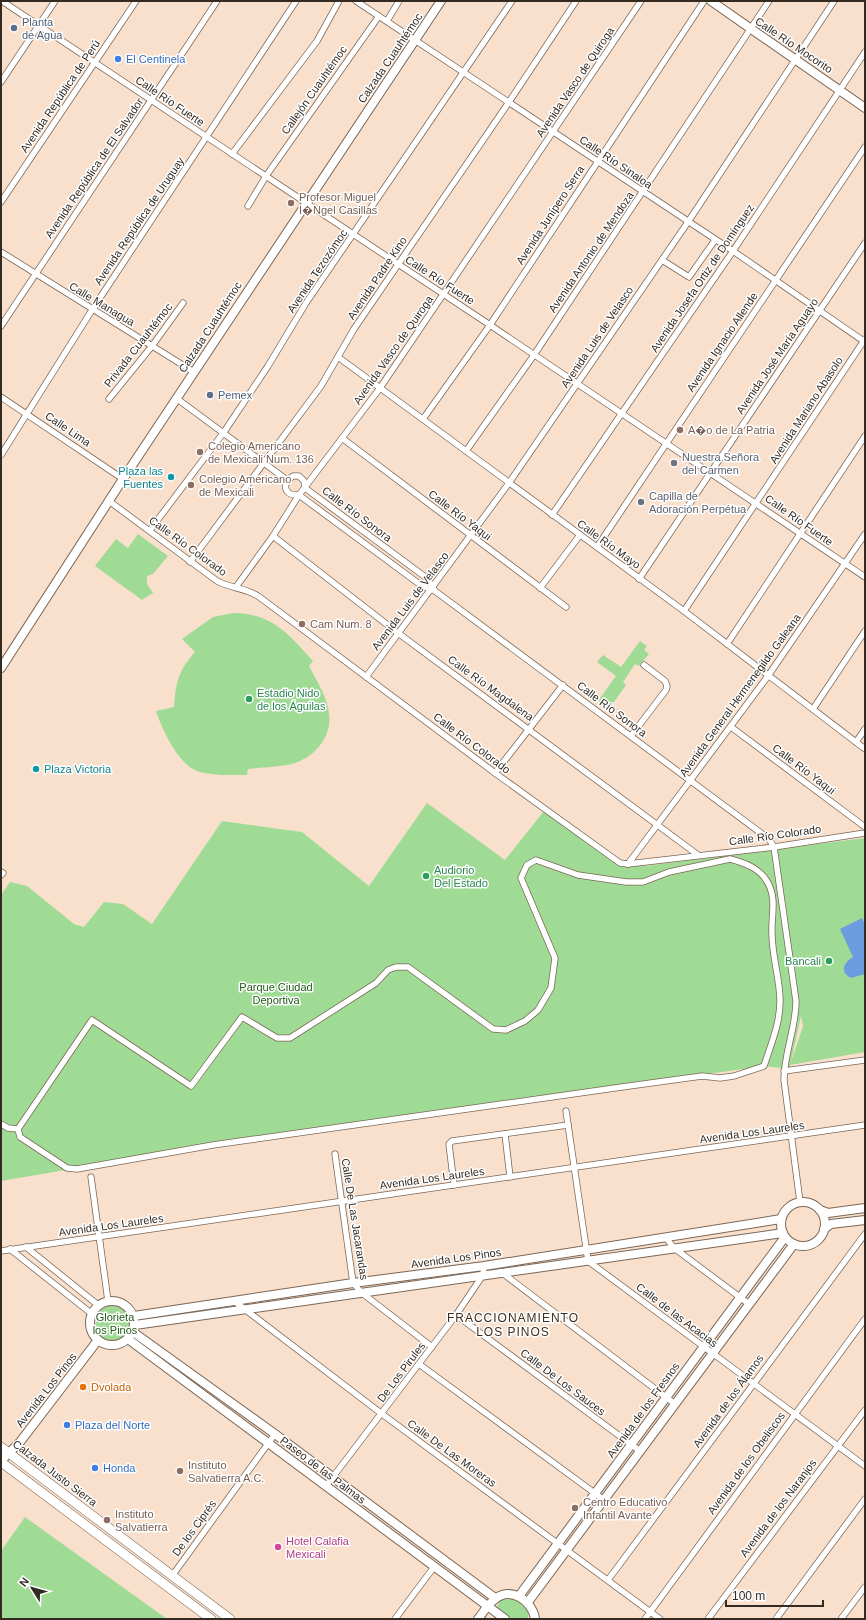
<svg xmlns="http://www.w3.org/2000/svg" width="866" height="1620" font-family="Helvetica,sans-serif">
<rect width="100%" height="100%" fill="#f9e0cd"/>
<!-- green -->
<g fill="#a0db96" fill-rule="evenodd">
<polygon points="138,534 168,556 153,574 147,576 147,584 153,593 142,600 95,566 116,539 128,548"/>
<path d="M233 613C272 613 289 634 313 661L309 666C316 680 328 698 329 714 332 734 318 753 300 761 288 767 263 767 248 769L247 775C231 775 215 776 200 772 179 767 162 729 156 711L174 707C176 682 178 671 195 652L182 639 213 617Z"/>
<polygon points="640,641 647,646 644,650 649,654 639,666 635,664 623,682 626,685 609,709 598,701 616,676 597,662 603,655 621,667"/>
<path d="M427 803 505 860 544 811 625 866H645L865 838V1052L790 1065 789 1069 764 1066 213 1145 1 1181V895L10 882 27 886 74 924 84 927 104 902 123 904 152 924 222 821 302 832 369 886ZM801 1016 803 1026 791 1062Z"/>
<circle cx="115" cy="1323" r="19"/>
<polygon points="25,1517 167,1619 1,1619 1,1551"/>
<polygon points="512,1599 518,1601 528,1609 528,1619 507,1619 496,1608 501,1600"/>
</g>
<!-- water -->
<path fill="#6c9ce0" d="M862 918 865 925V974L851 978C839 972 844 962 853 957L840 929Z"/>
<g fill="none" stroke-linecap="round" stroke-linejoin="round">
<defs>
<g id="street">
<polyline points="2,1 490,325 865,577"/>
<polyline points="356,1 733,251 865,342"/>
<polyline points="387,21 399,1"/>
<polyline points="1,82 55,1"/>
<polyline points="232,154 317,41 339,1"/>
<polyline points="1,202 136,1"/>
<polyline points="248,206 266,176 379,16"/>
<polyline points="1,252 194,372"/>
<polyline points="662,260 689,277 715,240"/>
<polyline points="1,326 217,1"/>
<polyline points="338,357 684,611 865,749"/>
<polyline points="1,397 123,479"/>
<polyline points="176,398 287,480"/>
<polyline points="109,399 152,346 183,303"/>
<polyline points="423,419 490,325 704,1"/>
<polyline points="342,438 566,607"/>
<polyline points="466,451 534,355 769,1"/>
<polyline points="1,455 92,310 296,1"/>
<path d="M109 501 217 581C230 588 245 588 258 596L495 773 620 863 628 864 774 847 865 833"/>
<polyline points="552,515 733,251 865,52"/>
<polyline points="150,530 224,432 268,366 306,303 512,1"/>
<polyline points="273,536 398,633 698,855"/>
<polyline points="597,547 865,147"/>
<polyline points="190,562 321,386 354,329 509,102 576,1"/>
<polyline points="639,579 865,243"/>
<polyline points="236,587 273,536 299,495 380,388 641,1"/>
<polyline points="540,588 580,535"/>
<path d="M435 591 428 579 305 488 304 481 299 476H293C281 484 284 496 299 495L422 586 435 591 769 839 774 847 796 1001C796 1028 784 1053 784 1080L800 1202"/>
<polyline points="684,611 865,339"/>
<polyline points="727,644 865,436"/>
<polyline points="366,677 509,483 688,222 834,1"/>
<polyline points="813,709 865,631"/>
<polyline points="731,727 865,827"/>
<polyline points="631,736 666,690 667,686 665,681 644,665"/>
<polyline points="856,742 865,729"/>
<polyline points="495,773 563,685"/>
<path d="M730 859C745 863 760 868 768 883 777 900 771 916 772 934 772 956 780 979 780 1001 780 1024 771 1044 764 1066L734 1076 720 1078 702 1076 622 1087 213 1145 77 1169 67 1168 20 1137 18 1129 92 1020 191 1086 242 1017 277 1038H290L376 983 388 970 396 967H408L493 1029 506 1030 525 1021 538 1010 551 988 555 958 521 878 527 865 536 860 578 875 626 882H643L669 872Z"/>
<polyline points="628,864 768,676 865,534"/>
<polyline points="1,872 3,873 1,875"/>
<polyline points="784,1071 865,1060"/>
<polyline points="566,1111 588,1261 865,1466"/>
<polyline points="1,1124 8,1128 18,1129"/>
<polyline points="505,1134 510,1177"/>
<polyline points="335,1154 353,1283 362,1293 432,1347"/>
<polyline points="91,1177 108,1301"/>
<polyline points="454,1185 449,1144 452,1141 568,1125"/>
<polyline points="666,1238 674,1248 749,1304"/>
<polyline points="26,1247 98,1305"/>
<polyline points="10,1249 92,1314"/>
<polyline points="1,1251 865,1125"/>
<polyline points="501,1272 675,1404"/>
<polyline points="234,1301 382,1414 660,1619"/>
<polyline points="456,1315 640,1451"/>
<polyline points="419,1364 604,1500"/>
<polyline points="326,1486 456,1315 483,1275 484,1266"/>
<polyline points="172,1576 275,1434"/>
<polyline points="608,1580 865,1234"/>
<polyline points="395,1619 434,1567"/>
<polyline points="645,1619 865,1319"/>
<polyline points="708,1619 865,1410"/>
<polyline points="776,1619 865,1499"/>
<polyline points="841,1619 865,1587"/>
</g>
<g id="secondary">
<polyline points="711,1 865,108"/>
<polyline points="1,668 123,479 441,1"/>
<circle cx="803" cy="1224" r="22"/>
<polyline points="820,1210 828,1213 865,1208"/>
<polyline points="824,1229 831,1224 865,1220"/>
<circle cx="112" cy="1323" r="22"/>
<polyline points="134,1316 353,1283 484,1266 781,1219"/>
<polyline points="135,1325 783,1233"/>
<polyline points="133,1332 275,1434 495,1598"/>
<polyline points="128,1339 505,1619"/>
<polyline points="1,1461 20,1442 98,1340"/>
<polyline points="519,1596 785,1237"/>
<polyline points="528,1602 794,1244"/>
<path d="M478 1619C483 1613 487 1605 494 1600 510 1585 533 1601 535 1619"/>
</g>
<g id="primary">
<polyline points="1,1447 230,1619"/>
<polyline points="1,1462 211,1619"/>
</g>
</defs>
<!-- street casing -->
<use href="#street" stroke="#7b6655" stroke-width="7"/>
<!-- secondary casing -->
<use href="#secondary" stroke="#7b6655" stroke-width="10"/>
<!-- primary casing -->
<use href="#primary" stroke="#7b6655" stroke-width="10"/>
<!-- street -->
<use href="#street" stroke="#fff" stroke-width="5.5"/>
<!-- secondary -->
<use href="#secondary" stroke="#fff" stroke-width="8"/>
<!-- primary -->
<use href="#primary" stroke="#fff" stroke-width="9"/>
</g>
<!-- markers -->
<g fill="#5c6f8a" stroke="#fff" stroke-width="1.5">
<circle cx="14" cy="28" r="4"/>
<circle cx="210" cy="395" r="4"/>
</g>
<g fill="#3f7fe0" stroke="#fff" stroke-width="1.5">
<circle cx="118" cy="59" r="4"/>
<circle cx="67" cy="1425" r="4"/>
<circle cx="95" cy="1468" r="4"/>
</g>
<g fill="#8d6e63" stroke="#fff" stroke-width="1.5">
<circle cx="291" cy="203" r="4"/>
<circle cx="680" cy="430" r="4"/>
<circle cx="200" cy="452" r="4"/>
<circle cx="191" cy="485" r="4"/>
<circle cx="302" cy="624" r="4"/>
<circle cx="180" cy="1471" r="4"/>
<circle cx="575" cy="1508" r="4"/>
<circle cx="107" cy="1520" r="4"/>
</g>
<g fill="#6b7280" stroke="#fff" stroke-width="1.5">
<circle cx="674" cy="463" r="4"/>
<circle cx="641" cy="502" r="4"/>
</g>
<g fill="#0f9aa8" stroke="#fff" stroke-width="1.5">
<circle cx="171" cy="477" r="4"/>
<circle cx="36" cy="769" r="4"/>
</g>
<g fill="#2e9e5b" stroke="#fff" stroke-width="1.5">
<circle cx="249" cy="699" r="4"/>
<circle cx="426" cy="876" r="4"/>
<circle cx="829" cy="961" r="4"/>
</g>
<circle fill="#e8710a" stroke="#fff" stroke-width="1.5" cx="83" cy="1387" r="4"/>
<circle fill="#d1479c" stroke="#fff" stroke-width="1.5" cx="278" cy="1547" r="4"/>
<g text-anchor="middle" stroke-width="3" stroke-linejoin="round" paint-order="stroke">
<!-- service labels -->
<g font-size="11" fill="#4e5e75" stroke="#fff" text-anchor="start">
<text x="22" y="26">Planta<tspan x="22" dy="13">de Agua</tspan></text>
<text x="218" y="399">Pemex</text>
</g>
<!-- street labels -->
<g font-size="11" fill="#332a22" stroke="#fff">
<text transform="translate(794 45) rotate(34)" y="4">Calle Río Mocorito</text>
<text transform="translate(390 58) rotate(-56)" y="4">Calzada Cuauhtémoc</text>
<text transform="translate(575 82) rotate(-56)" y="4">Avenida Vasco de Quiroga</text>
<text transform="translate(314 90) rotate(-55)" y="4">Callejón Cuauhtémoc</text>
<text transform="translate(60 96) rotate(-56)" y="4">Avenida República de Perú</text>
<text transform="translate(170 101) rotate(34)" y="4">Calle Río Fuerte</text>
<text transform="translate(616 162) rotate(34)" y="4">Calle Río Sinaloa</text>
<text transform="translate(94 168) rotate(-56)" y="4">Avenida República de El Salvador</text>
<text transform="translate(550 215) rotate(-57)" y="4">Avenida Junípero Serra</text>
<text transform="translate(139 221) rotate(-56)" y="4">Avenida República de Uruguay</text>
<text transform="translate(591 252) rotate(-56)" y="4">Avenida Antonio de Mendoza</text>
<text transform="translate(317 271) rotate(-56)" y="4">Avenida Tezozómoc</text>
<text transform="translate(377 278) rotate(-56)" y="4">Avenida Padre Kino</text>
<text transform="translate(702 278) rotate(-56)" y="4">Avenida Josefa Ortiz de Domínguez</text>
<text transform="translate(440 280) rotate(33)" y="4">Calle Río Fuerte</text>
<text transform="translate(102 304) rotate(31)" y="4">Calle Managua</text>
<text transform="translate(210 327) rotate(-57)" y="4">Calzada Cuauhtémoc</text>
<text transform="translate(597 337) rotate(-56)" y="4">Avenida Luis de Velasco</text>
<text transform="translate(722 342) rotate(-56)" y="4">Avenida Ignacio Allende</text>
<text transform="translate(138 345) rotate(-52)" y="4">Privada Cuauhtémoc</text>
<text transform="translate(393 350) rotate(-55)" y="4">Avenida Vasco de Quiroga</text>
<text transform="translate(777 356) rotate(-56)" y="4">Avenida José María Aguayo</text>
<text transform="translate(806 410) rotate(-57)" y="4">Avenida Mariano Abasolo</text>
<text transform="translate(68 429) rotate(34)" y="4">Calle Lima</text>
<text transform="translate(357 514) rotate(37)" y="4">Calle Río Sonora</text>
<text transform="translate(460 515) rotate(37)" y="4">Calle Río Yaqui</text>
<text transform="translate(799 520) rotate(35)" y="4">Calle Río Fuerte</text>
<text transform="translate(609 544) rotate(36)" y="4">Calle Río Mayo</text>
<text transform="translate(188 546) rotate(36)" y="4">Calle Río Colorado</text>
<text transform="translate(410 601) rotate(-53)" y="4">Avenida Luis de Velasco</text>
<text transform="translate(491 688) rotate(36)" y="4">Calle Río Magdalena</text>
<text transform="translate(740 695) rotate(-54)" y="4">Avenida General Hermenegildo Galeana</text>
<text transform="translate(612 709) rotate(37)" y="4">Calle Río Sonora</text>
<text transform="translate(472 743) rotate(37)" y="4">Calle Río Colorado</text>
<text transform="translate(804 769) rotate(37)" y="4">Calle Río Yaqui</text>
<text transform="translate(775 835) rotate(-8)" y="4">Calle Río Colorado</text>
<text transform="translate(752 1132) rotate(-8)" y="4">Avenida Los Laureles</text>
<text transform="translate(432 1178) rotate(-8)" y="4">Avenida Los Laureles</text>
<text transform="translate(355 1219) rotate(81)" y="4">Calle De Las Jacarandas</text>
<text transform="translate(111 1225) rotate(-8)" y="4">Avenida Los Laureles</text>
<text transform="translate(456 1258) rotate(-8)" y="4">Avenida Los Pinos</text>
<text transform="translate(677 1315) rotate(37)" y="4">Calle de las Acacias</text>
<text transform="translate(401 1372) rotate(-53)" y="4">De Los Pirules</text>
<text transform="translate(563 1382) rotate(37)" y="4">Calle De Los Sauces</text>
<text transform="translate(46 1390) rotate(-52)" y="4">Avenida Los Pinos</text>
<text transform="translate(728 1401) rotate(-54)" y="4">Avenida de los Álamos</text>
<text transform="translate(643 1410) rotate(-54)" y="4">Avenida de los Fresnos</text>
<text transform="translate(452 1453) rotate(36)" y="4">Calle De Las Moreras</text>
<text transform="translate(746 1463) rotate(-54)" y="4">Avenida de los Obeliscos</text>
<text transform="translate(323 1470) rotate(37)" y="4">Paseo de las Palmas</text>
<text transform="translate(55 1473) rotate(37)" y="4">Calzada Justo Sierra</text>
<text transform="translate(778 1508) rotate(-53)" y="4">Avenida de los Naranjos</text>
<text transform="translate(194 1528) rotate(-54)" y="4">De los Ciprés</text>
</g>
<!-- shop labels -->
<g font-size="11" fill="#366cbe" stroke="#fff" text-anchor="start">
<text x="126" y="63">El Centinela</text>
<text x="75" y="1429">Plaza del Norte</text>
<text x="103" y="1472">Honda</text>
</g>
<!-- education labels -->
<g font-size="11" fill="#785e54" stroke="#fff" text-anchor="start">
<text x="299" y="201">Profesor Miguel<tspan x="299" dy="13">I�Ngel Casillas</tspan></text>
<text x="688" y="434">A�o de La Patria</text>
<text x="208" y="450">Colegio Americano<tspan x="208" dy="13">de Mexicali Num. 136</tspan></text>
<text x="199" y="483">Colegio Americano<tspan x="199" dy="13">de Mexicali</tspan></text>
<text x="310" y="628">Cam Num. 8</text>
<text x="188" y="1469">Instituto<tspan x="188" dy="13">Salvatierra A.C.</tspan></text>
<text x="583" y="1506">Centro Educativo<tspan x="583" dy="13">Infantil Avante</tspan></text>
<text x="115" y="1518">Instituto<tspan x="115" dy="13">Salvatierra</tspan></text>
</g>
<!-- worship labels -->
<g font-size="11" fill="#5b616d" stroke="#fff" text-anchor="start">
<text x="682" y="461">Nuestra Señora<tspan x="682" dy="13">del Carmen</tspan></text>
<text x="649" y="500">Capilla de<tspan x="649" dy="13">Adoración Perpétua</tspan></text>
</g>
<!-- culture labels -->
<g font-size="11" fill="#0d838f" stroke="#fff" text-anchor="end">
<text x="163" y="475">Plaza las<tspan x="163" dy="13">Fuentes</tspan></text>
<text x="44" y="773" text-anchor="start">Plaza Victoria</text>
</g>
<!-- leisure labels -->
<g font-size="11" fill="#27864d" stroke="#fff" text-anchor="start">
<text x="257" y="697">Estadio Nido<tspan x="257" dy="13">de los Águilas</tspan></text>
<text x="434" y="874">Audiorio<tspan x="434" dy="13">Del Estado</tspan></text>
<text x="821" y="965" text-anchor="end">Bancali</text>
</g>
<!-- park labels -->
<g font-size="11" fill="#205917" stroke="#fff">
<text x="276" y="991">Parque Ciudad<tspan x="276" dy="13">Deportiva</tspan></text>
<text x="115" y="1321">Glorieta<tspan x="115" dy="13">los Pinos</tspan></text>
</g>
<!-- food labels -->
<g font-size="11" fill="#c56008" stroke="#fff" text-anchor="start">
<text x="91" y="1391">Dvolada</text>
</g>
<!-- hotel labels -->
<g font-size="11" fill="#b23c85" stroke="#fff" text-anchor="start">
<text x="286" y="1545">Hotel Calafia<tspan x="286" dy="13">Mexicali</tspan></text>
</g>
<!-- neighbourhood labels -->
<g font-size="12" letter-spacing="1" fill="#402e1e" stroke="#fff">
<text x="513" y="1322">FRACCIONAMIENTO<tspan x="513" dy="14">LOS PINOS</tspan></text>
</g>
</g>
<!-- border -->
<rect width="866" height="1620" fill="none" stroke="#332a22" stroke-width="4"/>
<!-- north arrow -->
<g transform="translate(32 1588) rotate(307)" stroke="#ffffff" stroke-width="3" paint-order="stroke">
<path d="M0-3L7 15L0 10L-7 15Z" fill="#332a22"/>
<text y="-6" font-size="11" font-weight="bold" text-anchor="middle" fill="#332a22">N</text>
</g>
<!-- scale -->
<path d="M726 1600v6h97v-6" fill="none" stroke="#332a22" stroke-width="2"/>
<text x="732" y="1600" font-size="12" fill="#332a22" stroke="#ffffff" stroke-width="3" paint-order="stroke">100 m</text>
</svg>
